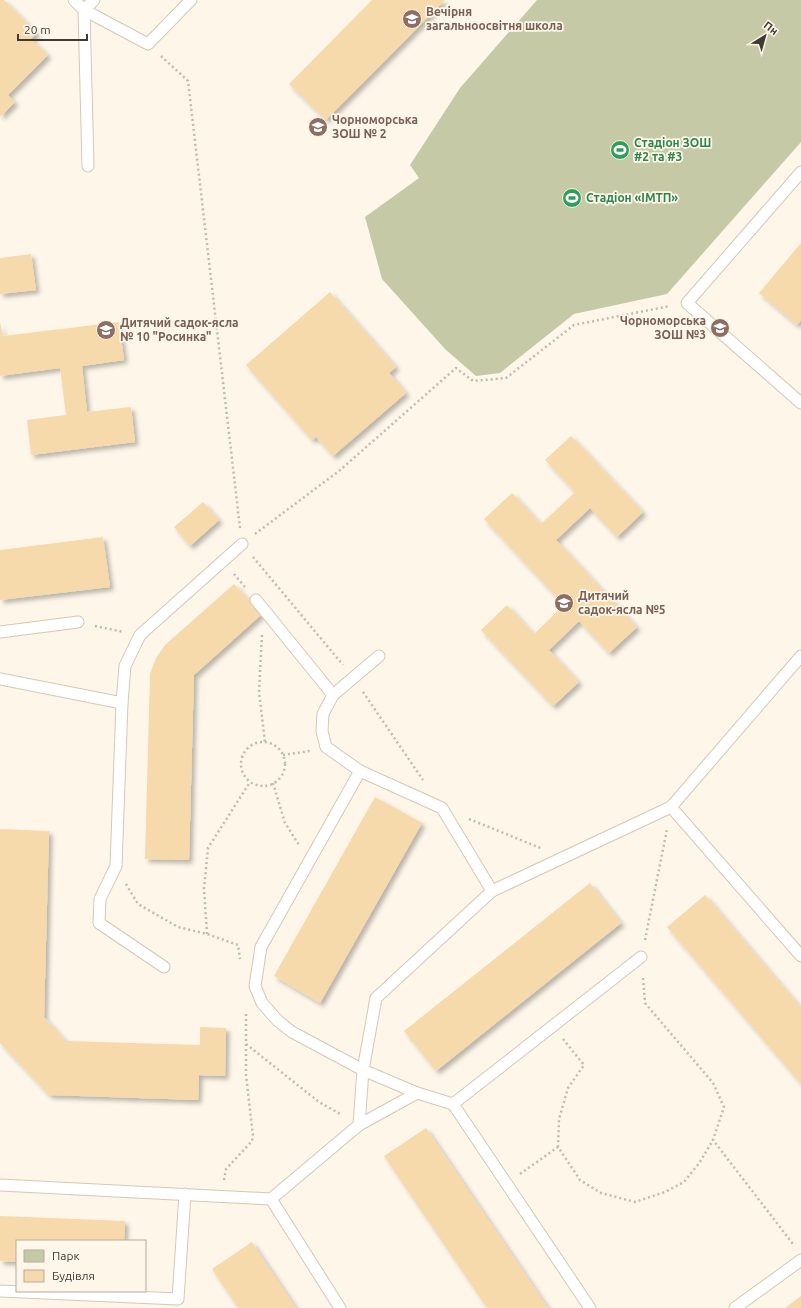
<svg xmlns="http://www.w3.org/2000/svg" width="801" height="1308" font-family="Ubuntu,sans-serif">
<defs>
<filter id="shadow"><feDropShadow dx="3.5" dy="3.5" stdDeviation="2" flood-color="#0004"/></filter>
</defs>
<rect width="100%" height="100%" fill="#fef6e9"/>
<!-- green -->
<polygon fill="#c6c9a5" points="537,0 801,0 801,142 667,294 574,314 500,373 476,376 445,349 382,279 365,217 419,178 410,165 460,88"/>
<!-- building -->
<g fill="#f6daab" filter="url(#shadow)">
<polygon points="0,0 4,0 37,33 31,39 48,55 8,95 15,102 0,117"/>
<polygon points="372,0 445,0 326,120 289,84"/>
<polygon points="801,243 801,320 797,325 759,293"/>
<polygon points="31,254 36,290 0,294 0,258"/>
<polygon points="330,292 396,367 389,373 406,393 333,456 316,437 312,440 246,365"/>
<polygon points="0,322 3,336 119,322 124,360 82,366 87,412 131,407 135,442 31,455 27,420 66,415 60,368 0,376"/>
<polygon points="571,436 643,512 617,537 590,508 556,540 637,627 609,653 579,621 549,650 579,682 553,706 481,630 507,605 534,634 564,605 484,519 512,493 541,524 575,492 545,460"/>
<polygon points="203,502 219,520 190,546 174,527"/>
<polygon points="103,537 110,587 0,600 0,550"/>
<polygon points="234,584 262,614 194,675 189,860 145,859 150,674 156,658 165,645"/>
<polygon points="375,797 422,823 320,1003 274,976"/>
<polygon points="0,829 49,831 44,1017 66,1041 200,1045 200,1027 226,1028 225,1076 199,1075 198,1100 49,1095 0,1043"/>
<polygon points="590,883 621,923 436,1071 404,1031"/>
<polygon points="705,895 801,1008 801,1084 667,927"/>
<polygon points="426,1128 548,1308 487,1308 384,1156"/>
<polygon points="0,1216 125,1221 124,1241 17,1241 17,1262 0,1261"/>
<polygon points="252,1242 296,1308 238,1308 212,1269"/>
<polygon points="801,1296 801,1308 785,1308"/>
</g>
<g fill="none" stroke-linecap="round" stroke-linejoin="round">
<defs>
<g id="lane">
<polyline points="74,0 84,10 148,44 191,0"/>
<polyline points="88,166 84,10 94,0"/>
<polyline points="801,172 687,303 801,403"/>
<polyline points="256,600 333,695"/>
<polyline points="0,632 78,622"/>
<polyline points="0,679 122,703"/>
<polyline points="360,771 326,747 322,731 323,714 333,695 379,656"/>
<polyline points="671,807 801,956"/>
<polyline points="164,967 99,923 100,899 116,866 122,703 125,666 140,635 242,544"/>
<polyline points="417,1093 363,1070 376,998 492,891 671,807 801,656"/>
<polyline points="359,1125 363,1070 292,1032 278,1021 262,1003 255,986 261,947 360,771 442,808 492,891"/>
<polyline points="0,1185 271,1199"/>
<polyline points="0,1291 178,1299 185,1194"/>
<polyline points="340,1308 271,1199 359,1125 417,1093 453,1104"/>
<polyline points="590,1308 453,1104 641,957"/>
<polyline points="735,1308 801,1260"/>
</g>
</defs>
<!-- lane casing -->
<use href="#lane" stroke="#d5c8b3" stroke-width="13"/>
<!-- path -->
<g stroke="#c1baaf" stroke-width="2.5" stroke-dasharray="2 3" stroke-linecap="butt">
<polyline points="161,56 188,81 240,528"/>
<polyline points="255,534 339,471 456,368 473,381 506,378 574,325 670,306"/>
<polyline points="253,557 343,665"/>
<polyline points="234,574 245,587"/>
<polyline points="95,626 124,632"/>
<polyline points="262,635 259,692 265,742"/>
<polyline points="363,692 423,780"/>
<circle cx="263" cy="764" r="22"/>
<polyline points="283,755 310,751"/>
<polyline points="273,783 285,823 299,845"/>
<polyline points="469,819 543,849"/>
<polyline points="126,884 138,904 178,927 207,934 238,945 240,959"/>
<polyline points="207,934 204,889 208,848 250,782"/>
<polyline points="645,940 667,829"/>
<polyline points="643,978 645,1003 713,1083 724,1107 713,1140 793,1244"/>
<polyline points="563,1039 584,1065 568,1088 559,1119 558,1147 580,1180 601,1193 635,1202 665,1192 684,1182 700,1162 713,1140"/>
<polyline points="246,1044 319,1102 342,1115"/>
<polyline points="520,1174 558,1147"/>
<polyline points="224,1180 226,1169 252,1141 253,1136 246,1075 246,1011"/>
</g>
<!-- lane -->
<use href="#lane" stroke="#fff" stroke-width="11"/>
</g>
<!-- icons -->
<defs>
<symbol id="school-disc" viewBox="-11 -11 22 22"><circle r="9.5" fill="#8d6e63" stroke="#fef6e9"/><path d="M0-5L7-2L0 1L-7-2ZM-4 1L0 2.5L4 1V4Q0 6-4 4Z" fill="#fff"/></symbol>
<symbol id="stadium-disc" viewBox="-11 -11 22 22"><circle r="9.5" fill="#2e9e5b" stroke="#fef6e9"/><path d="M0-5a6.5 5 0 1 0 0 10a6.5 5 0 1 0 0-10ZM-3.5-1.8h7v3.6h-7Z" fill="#fff"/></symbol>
</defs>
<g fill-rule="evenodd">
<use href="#school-disc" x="401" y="8" width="22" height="22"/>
<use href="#school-disc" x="307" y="116" width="22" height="22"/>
<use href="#stadium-disc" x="609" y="139" width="22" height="22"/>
<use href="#stadium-disc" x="561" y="187" width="22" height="22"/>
<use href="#school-disc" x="709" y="317" width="22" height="22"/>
<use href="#school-disc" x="95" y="319" width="22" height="22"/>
<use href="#school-disc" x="553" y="592" width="22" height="22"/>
</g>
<g text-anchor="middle" stroke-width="3.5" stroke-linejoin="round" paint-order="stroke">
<!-- education labels -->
<g font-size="12" font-weight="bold" fill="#785e54" stroke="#fef6e9" text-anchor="start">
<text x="426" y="16">Вечірня<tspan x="426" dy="14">загальноосвітня школа</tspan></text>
<text x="332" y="124">Чорноморська<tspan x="332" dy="14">ЗОШ № 2</tspan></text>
<text x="706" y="325" text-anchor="end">Чорноморська<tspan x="706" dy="14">ЗОШ №3</tspan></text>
<text x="120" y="327">Дитячий садок-ясла<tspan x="120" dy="14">№ 10 "Росинка"</tspan></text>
<text x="578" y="600">Дитячий<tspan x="578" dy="14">садок-ясла №5</tspan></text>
</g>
<!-- leisure labels -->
<g font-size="12" font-weight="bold" fill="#27864d" stroke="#fef6e9" text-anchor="start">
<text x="634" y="147">Стадіон ЗОШ<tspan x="634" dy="14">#2 та #3</tspan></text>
<text x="586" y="202">Стадіон «ІМТП»</text>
</g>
</g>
<!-- legend -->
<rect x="16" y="1240" width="130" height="52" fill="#fef6e9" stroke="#b2aba0"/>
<rect x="24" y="1250" width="20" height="12" fill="#c6c9a5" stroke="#b2aba0"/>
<text x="52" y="1260" font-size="12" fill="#3f3a32">Парк</text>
<rect x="24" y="1270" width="20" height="12" fill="#f6daab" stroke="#b2aba0"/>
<text x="52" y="1280" font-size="12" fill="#3f3a32">Будівля</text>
<!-- north arrow -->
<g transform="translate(765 36) rotate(37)" stroke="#fef6e9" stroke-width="3" paint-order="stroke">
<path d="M0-3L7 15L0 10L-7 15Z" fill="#3f3a32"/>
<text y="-6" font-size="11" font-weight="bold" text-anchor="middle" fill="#3f3a32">Пн</text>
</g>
<!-- scale -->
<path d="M18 34v6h69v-6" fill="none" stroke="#3f3a32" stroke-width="2"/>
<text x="24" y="34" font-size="12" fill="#3f3a32" stroke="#fef6e9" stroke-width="3" paint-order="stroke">20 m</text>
</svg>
